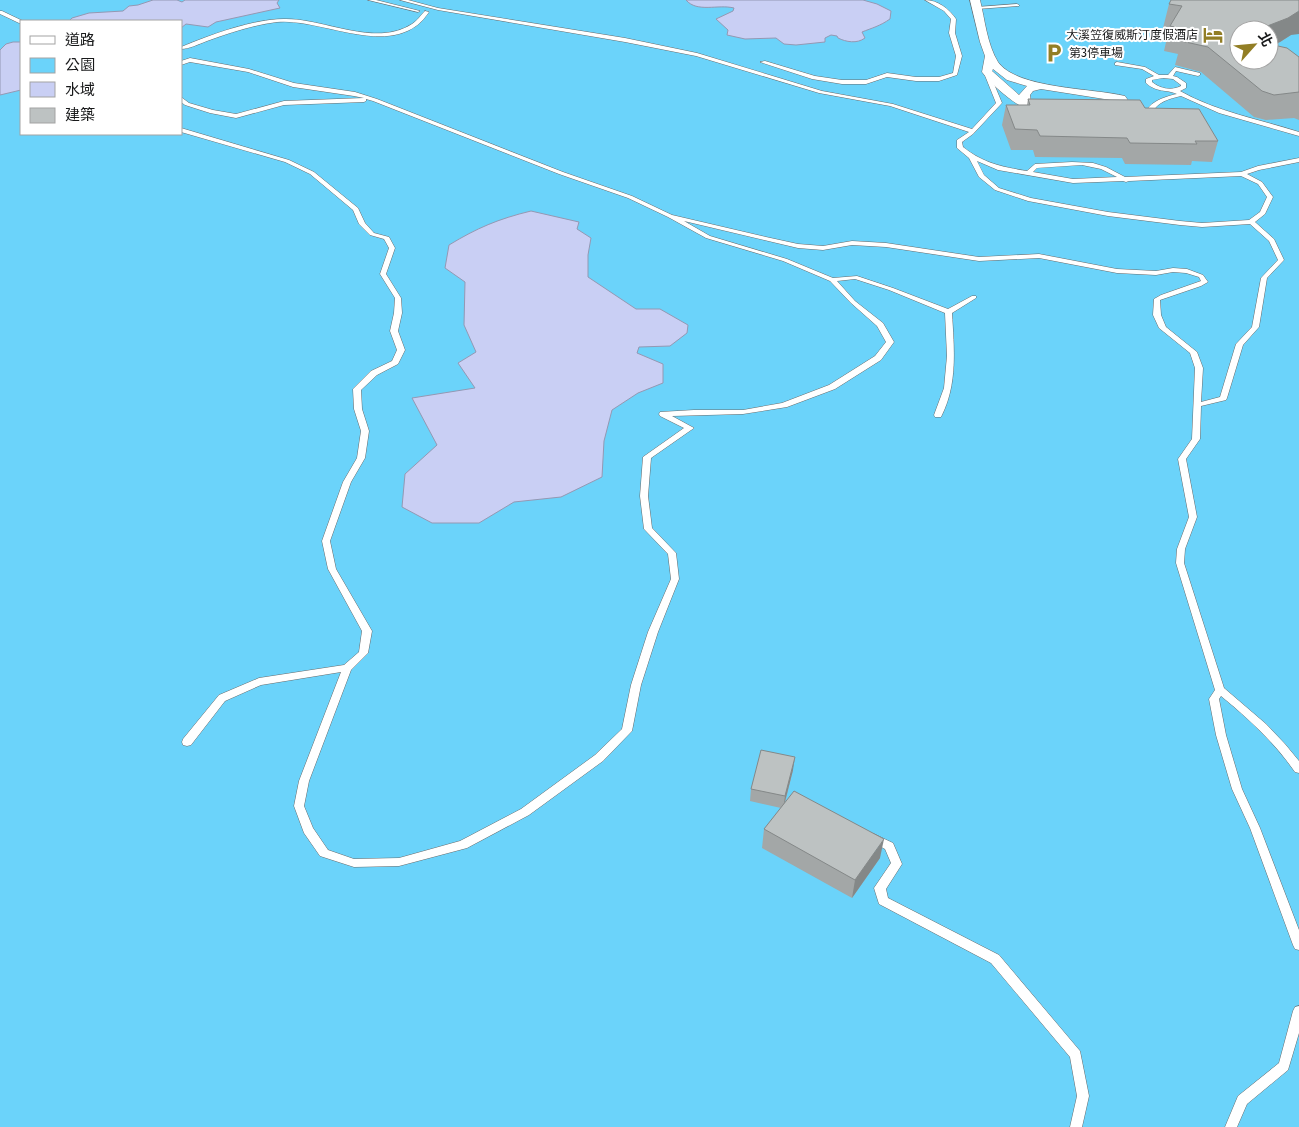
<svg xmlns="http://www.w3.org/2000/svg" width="1299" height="1127" font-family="'Fira Sans','Noto Sans TC',sans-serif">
<rect width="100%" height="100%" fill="#f0f4f5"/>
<!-- green -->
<path fill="#6bd3fa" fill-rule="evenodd" d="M0 0H1299V1127H0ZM21 21H181V134H21ZM1239 30H1269V60H1239Z"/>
<!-- water -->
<g fill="#c9cff4" stroke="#9498b3">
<polygon points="153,0 177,0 182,2 185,0 279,0 277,3 280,8 216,22 208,27 186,24 181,28 181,21 69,21 72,18 89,13 123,11 129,6 138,5"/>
<path d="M686 0H863L877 4 891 11 890 19C880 26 872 28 862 32L865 38C857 44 846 42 838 38L837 36 831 35 825 38V42L796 45 784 44 776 38 745 39 727 35 728 30 716 19 733 11 734 8C718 4 697 13 686 0Z"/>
<polygon points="13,42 21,42 21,90 0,95 0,50 6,44"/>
<path d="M531 211 579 222 577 229 591 238 588 255V277L636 309H660L688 325 687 333 670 346 639 347 637 353 663 364V383L638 393 612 410 604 441 602 477 561 497 514 502 479 523H432L402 507 405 474 437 445 412 398 475 388 458 363 476 352 464 325 465 282 445 268 449 245C477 228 498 219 531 211Z"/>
</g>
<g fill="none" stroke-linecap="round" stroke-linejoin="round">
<defs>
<g id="service">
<polygon points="368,0 376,0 420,11 418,12"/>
<path d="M400 0H408L438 8 625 38 697 53 822 91 893 104 972 129 996 103 984 73 989 72 1002 103 973 134 962 142 963 147C983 163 1002 167 1027 171L1035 164 1072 162 1093 163 1106 167 1125 177 1241 172 1258 166 1299 158V162L1259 170 1247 174 1262 182 1273 197 1265 214 1255 222 1274 239 1284 260 1267 278 1259 327 1243 345 1227 398 1226 400 1201 406 1200 439 1186 459 1197 517 1185 549 1184 563 1224 688 1266 724 1285 744 1299 761V773L1295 772C1274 742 1249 719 1221 696L1219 699 1226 735 1242 789 1260 828 1299 930V950L1295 949 1293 945 1250 828 1232 789 1216 735 1209 699 1215 690 1176 563 1177 549 1189 517 1178 459 1192 439 1195 368 1190 353 1159 328 1153 315 1154 299 1161 295 1201 281 1199 277 1186 273 1173 272 1156 275 1117 273 1039 258 979 261 886 247 852 245 823 250 798 248 684 221 710 236 787 259 833 278 857 276 893 288 948 309 972 296H976V298L952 313C954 348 958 384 941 417H935L934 415 944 388 947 356 945 313 889 290 855 279 837 281 855 301 883 323 894 342 881 360 835 389 787 407 743 414 672 416 694 428 651 458 648 496 652 528 676 553 679 579 658 632 641 685 632 731 603 761 529 815 467 848 399 866 354 867 320 856 304 833 294 806 299 781 341 672 261 685 225 701 191 745 187 746 183 745 182 742 183 739 219 695 259 678 344 665 359 652 362 631 328 569 322 541 343 482 357 458 361 431 354 409 353 389 371 371 392 361 397 350 390 331 394 313 395 298 380 274 389 248 384 239 370 235 359 224 353 210 310 174 285 162 181 132V128L289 160 314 172 358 208 365 223 374 233 389 237 395 248 386 274 401 298 402 313 398 331 405 350 398 364 377 375 361 390 362 409 369 431 365 458 351 482 330 541 336 569 372 631 368 653 351 670 309 781 304 806 313 828 328 850 354 859 399 858 460 841 521 809 595 755 622 729 631 685 648 632 671 579 668 554 644 529 640 496 643 457 684 428 660 416 659 414 660 412 694 410H743L782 403 829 385 875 356 886 342 877 326 851 303 830 281 783 261 706 238 668 217 628 198 559 174 373 101 366 99V101L364 102 284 105 236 118 210 113 185 105 181 102V97L189 103 213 110 236 114 284 101 364 98 354 96 293 87 248 72 190 62 181 65V61L190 58 249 69 294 83 355 92 377 99 563 172 632 196 672 215 766 237 798 244 823 246 852 241 886 243 979 257 1039 254 1117 269 1156 271 1173 268 1187 269 1203 275 1208 282 1201 286 1160 300 1161 315 1166 327 1197 352 1203 368 1201 402 1220 397 1236 344 1252 327 1261 278 1278 260 1269 241 1250 224 1202 227 1180 225 1108 216 1028 201 995 190 979 177 969 158 957 148V140L969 132 890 106 819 93 696 56 625 42 438 10ZM977 161 998 170 1073 183 1123 181 1126 182 1129 181 1241 176 1258 184 1267 197 1260 212 1249 220 1202 223 1180 221 1108 212 1031 198 999 188 984 175ZM1082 165 1101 169 1117 177 1073 179 1033 172 1037 168Z"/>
<path d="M925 0C938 0 949 9 956 19L955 33 962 56 957 75 939 81H916L887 77 866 84H842L812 79 760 62 765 61 815 76 842 80H866L887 73 916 77H939L953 73 956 56 949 33 951 19 944 11Z"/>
<polygon points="1017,4 1019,5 1019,6 977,9 975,8 977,7"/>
<polygon points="0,11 2,11 23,21 21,21 21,23 19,23 0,14"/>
<path d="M425 11 429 12C426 16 421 23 416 26 379 53 318 18 277 22 253 25 229 33 207 41 199 44 189 49 181 49V47C210 35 253 19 284 19 324 18 375 48 412 24 417 21 421 15 425 11Z"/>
<path d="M1117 62 1145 67 1159 75H1168L1175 67 1200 73V75L1198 76 1176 71 1173 76 1177 77 1186 83V88L1180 91C1217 112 1259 119 1299 132V136L1219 113 1181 96C1164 100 1156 103 1148 119H1144C1145 103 1163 97 1177 94 1166 89 1157 93 1146 83V79L1154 76 1142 69 1115 65V63ZM1163 78 1173 79 1181 85V86C1171 91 1161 89 1152 82V80Z"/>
<polygon points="874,834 893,843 902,864 886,889 888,898 999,955 1080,1051 1089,1096 1082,1127 1070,1127 1077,1096 1070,1057 991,963 879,904 874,888 891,863 885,849 870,841 869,838 870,835"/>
<polygon points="1299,1006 1299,1033 1288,1070 1247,1104 1237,1127 1225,1127 1238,1096 1279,1063 1293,1011 1295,1007"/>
</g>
<path id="minor" d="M970 0H980C985 20 987 44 998 62 1017 89 1093 88 1125 96L1132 106 1124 114 1114 116 1108 113 1120 106 1117 101 1041 89 1033 91 1030 95 1031 103 1052 110 1054 112 1052 114C1030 120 994 88 982 72L985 56 980 42ZM993 69 1007 80 1027 86 1019 95 992 71Z"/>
</defs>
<!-- service casing -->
<use href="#service" stroke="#686b6c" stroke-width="1"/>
<!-- minor casing -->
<use href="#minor" stroke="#686b6c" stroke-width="1"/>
<!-- service -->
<use href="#service" fill="#fff" fill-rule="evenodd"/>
<!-- minor -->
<use href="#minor" fill="#fff" fill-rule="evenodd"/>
</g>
<!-- wall -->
<g fill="#a3a7a7">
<polygon points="1171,0 1291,35 1280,42 1274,45 1299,57 1299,120 1294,118 1266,120 1254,117 1201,72 1175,65 1178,54 1164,51 1169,29 1163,28 1169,4"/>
<polygon points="1028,99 1145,108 1218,141 1212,162 1192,161 1191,165 1125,164 1122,158 1035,157 1033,150 1011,150 1002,125 1006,105 1027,105"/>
<polygon points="793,770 785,803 880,858 852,898 762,848 764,829 781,808 750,801 751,789"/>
</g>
<!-- shaded-wall -->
<g fill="#848888">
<polygon points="1299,11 1299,34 1291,35 1280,42 1269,47 1269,30 1257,30"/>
<polygon points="795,757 793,770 783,809 785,796"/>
<polygon points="884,839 880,858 852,898 855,880"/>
</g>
<!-- building -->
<g fill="#bdc2c2" stroke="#848888">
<polygon points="1171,0 1299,0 1299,11 1288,18 1257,30 1239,30 1239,60 1269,60 1269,44 1287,48 1299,57 1299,92 1274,95 1262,91 1208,47 1181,41 1187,30 1170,26 1182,6 1169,4"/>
<polygon points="1028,99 1140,100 1145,108 1199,109 1218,141 1195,141 1197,144 1130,143 1127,138 1040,136 1037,130 1015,129 1006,105 1030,105"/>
<polygon points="761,750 795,757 785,796 751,789"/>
<polygon points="794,791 884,839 855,880 764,829"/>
</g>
<!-- icons -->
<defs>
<symbol id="hotel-bare" viewBox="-9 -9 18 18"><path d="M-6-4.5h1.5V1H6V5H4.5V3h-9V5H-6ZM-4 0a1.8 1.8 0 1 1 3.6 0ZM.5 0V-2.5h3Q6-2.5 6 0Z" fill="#927e25" stroke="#fff" stroke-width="2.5" paint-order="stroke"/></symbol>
<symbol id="parking-bare" viewBox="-9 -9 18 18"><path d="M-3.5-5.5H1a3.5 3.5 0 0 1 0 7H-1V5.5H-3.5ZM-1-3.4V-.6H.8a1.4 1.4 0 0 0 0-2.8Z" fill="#927e25" stroke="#fff" stroke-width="2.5" paint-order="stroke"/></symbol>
</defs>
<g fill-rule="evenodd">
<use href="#hotel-bare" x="1199" y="21" width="28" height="28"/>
<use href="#parking-bare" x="1040" y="39" width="28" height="28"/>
</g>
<g text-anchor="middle" stroke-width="4" stroke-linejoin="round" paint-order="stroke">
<!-- far-poi labels -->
<g font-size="12" fill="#18191a" stroke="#fff" text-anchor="end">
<text x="1198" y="39">大溪笠復威斯汀度假酒店</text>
<text x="1069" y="57" text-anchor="start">第3停車場</text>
</g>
</g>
<!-- legend -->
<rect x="20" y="20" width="162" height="115" fill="#ffffff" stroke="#a3a3a3"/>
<rect x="30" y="36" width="25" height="8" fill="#ffffff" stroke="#a3a3a3"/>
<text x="65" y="45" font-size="15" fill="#18191a">道路</text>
<rect x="30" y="58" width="25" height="15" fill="#6bd3fa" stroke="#a3a3a3"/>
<text x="65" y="70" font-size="15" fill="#18191a">公園</text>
<rect x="30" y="82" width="25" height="15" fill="#c9cff4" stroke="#a3a3a3"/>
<text x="65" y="95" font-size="15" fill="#18191a">水域</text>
<rect x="30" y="108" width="25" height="15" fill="#bdc2c2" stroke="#a3a3a3"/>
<text x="65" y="120" font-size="15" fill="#18191a">建築</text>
<!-- north arrow -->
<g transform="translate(1254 45) rotate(63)"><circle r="24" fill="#ffffff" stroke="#a3a3a3"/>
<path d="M0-4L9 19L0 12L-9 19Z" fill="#927e25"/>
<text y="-8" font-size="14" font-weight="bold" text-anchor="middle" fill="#18191a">北</text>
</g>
</svg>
